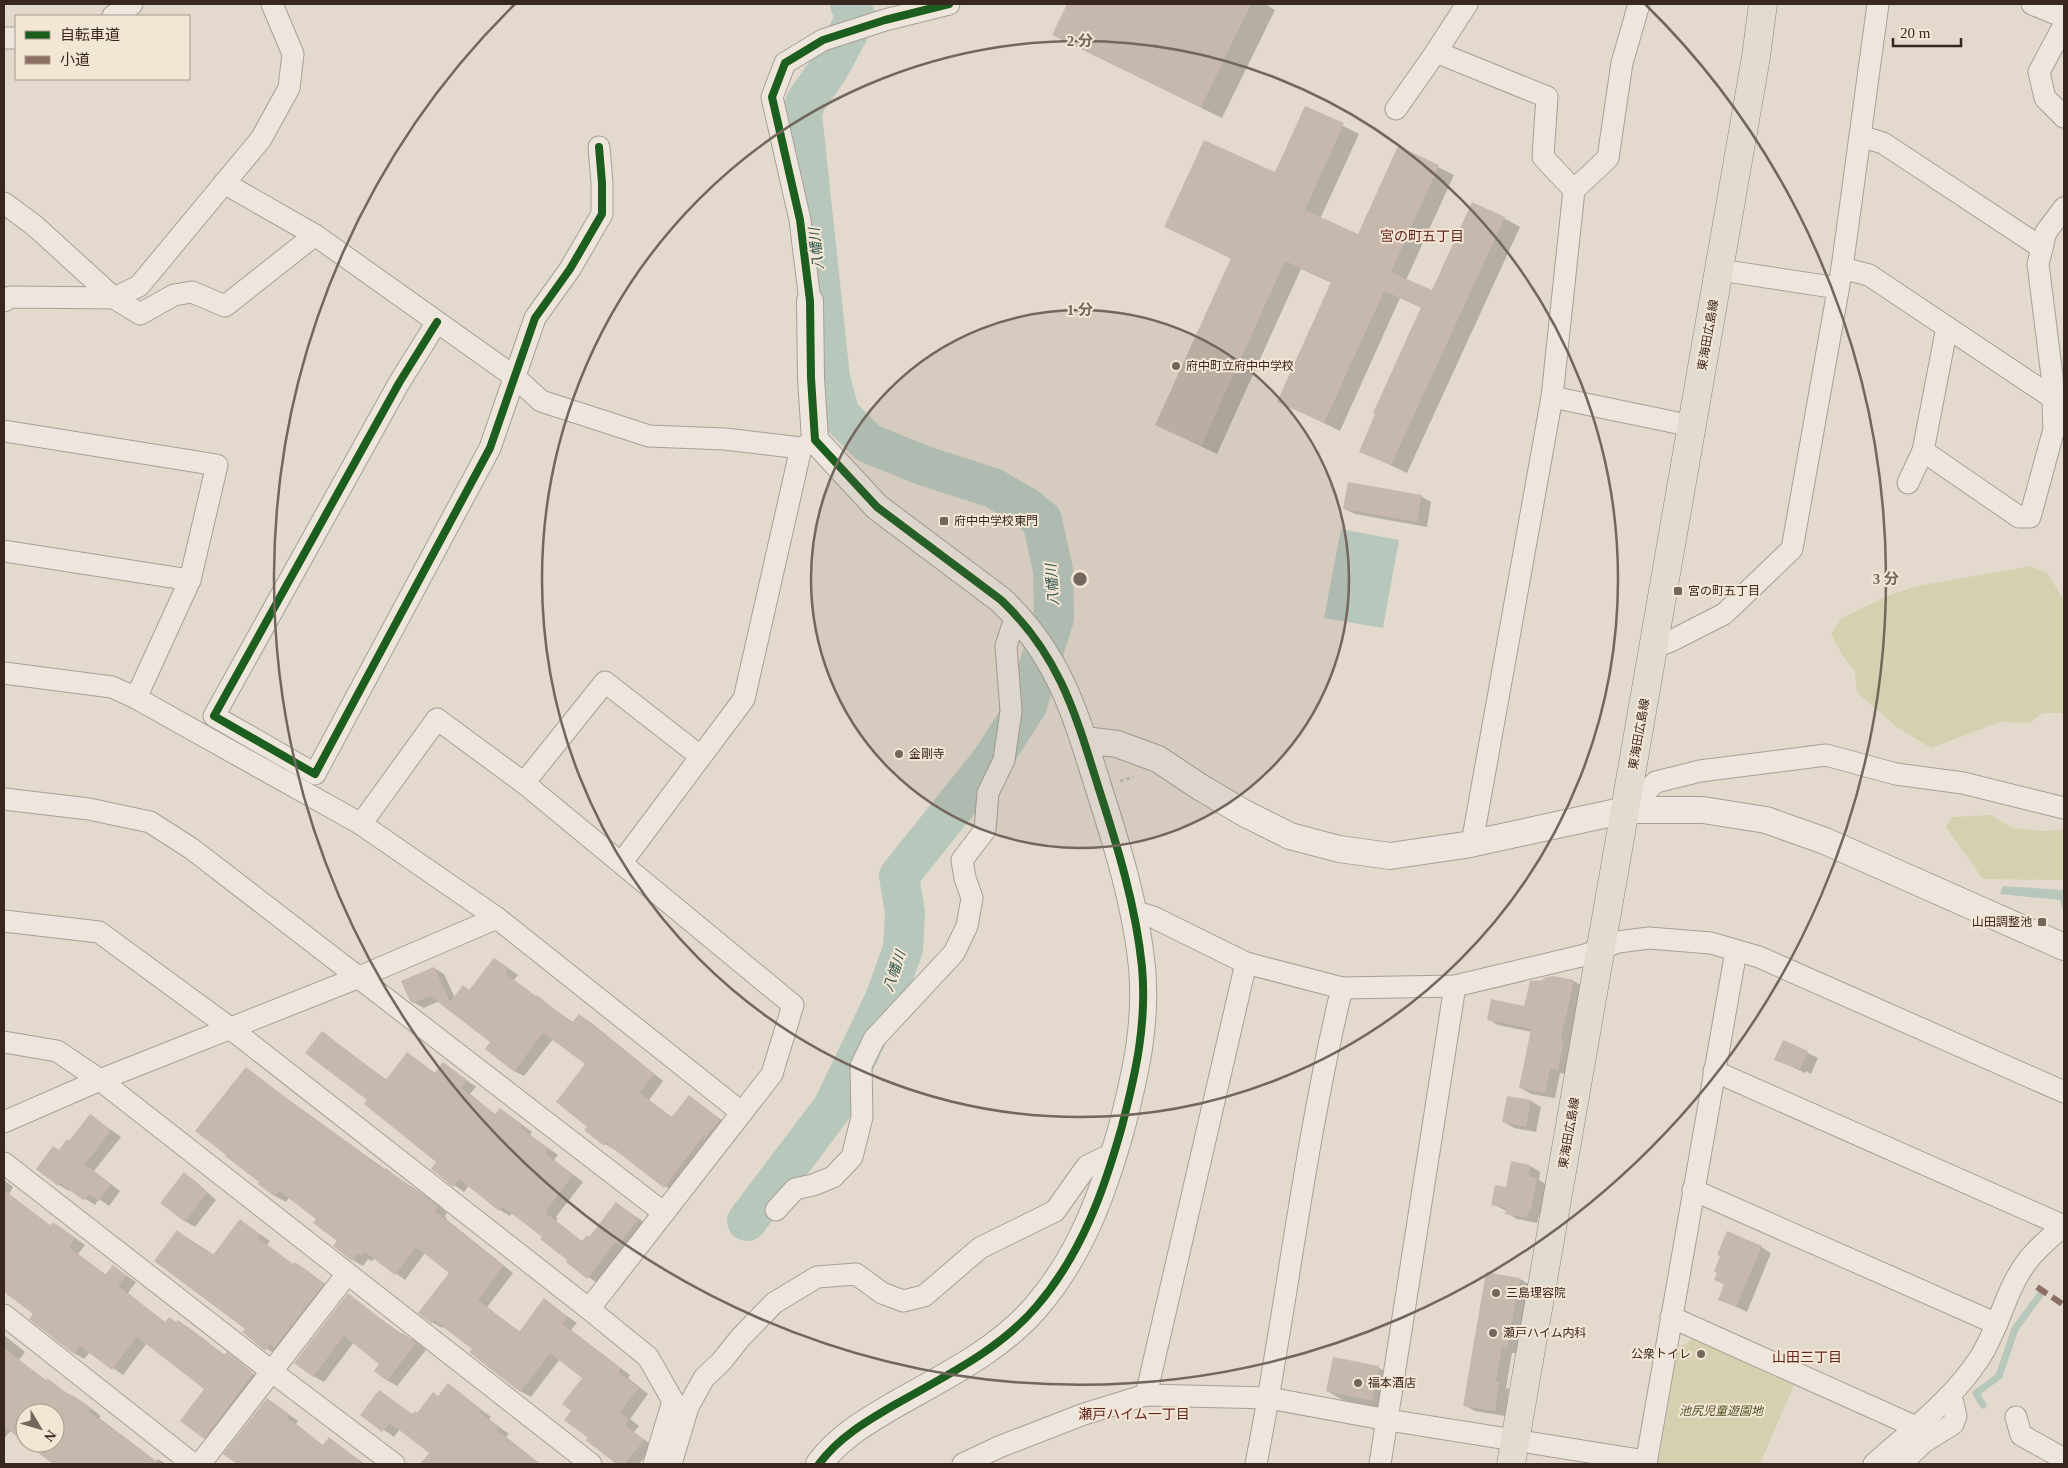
<svg xmlns="http://www.w3.org/2000/svg" width="2068" height="1468" font-family="'Times New Roman','Noto Sans JP',serif">
<rect width="100%" height="100%" fill="#e3dacd"/>
<!-- green -->
<g fill="#d5d1b0">
<polygon points="2031,566 2047,573 2064,600 2064,713 2043,713 2029,723 2000,722 1931,748 1898,728 1857,693 1855,672 1841,653 1831,634 1842,618 1887,596 1917,586"/>
<polygon points="1992,815 2012,828 2045,831 2064,829 2064,880 1983,879 1946,827 1952,817"/>
<polygon points="1693,1339 1794,1385 1760,1464 1658,1464 1678,1348"/>
</g>
<!-- water -->
<g fill="#b8c7bc">
<polygon points="1341,529 1399,540 1383,628 1324,618"/>
<polygon points="2003,886 2064,890 2064,909 2062,908 2060,900 2000,894"/>
</g>
<!-- shadow -->
<g fill="#0003">
<polygon points="1069,4 1265,4 1275,10 1222,118 1075,46 1054,34"/>
<polygon points="1305,107 1359,134 1320,219 1358,236 1399,148 1454,175 1406,280 1433,292 1504,218 1520,227 1407,473 1361,451 1422,308 1400,298 1340,431 1279,401 1332,283 1301,269 1217,454 1156,425 1232,259 1166,227 1275,174"/>
<polygon points="1421,496 1431,502 1427,527 1355,514 1345,509"/>
<polygon points="495,959 518,975 514,980 537,997 574,1023 579,1016 589,1021 663,1081 649,1100 673,1118 689,1097 729,1125 675,1193 616,1149 615,1150 605,1144 589,1126 587,1064 553,1039 524,1076 514,1071 492,1042 439,1001 424,1008 413,1002 434,968 444,974 455,998 470,991"/>
<polygon points="1574,981 1584,987 1568,1075 1560,1073 1555,1098 1531,1094 1521,1088 1532,1032 1498,1025 1488,1019 1525,1008"/>
<polygon points="322,1033 387,1080 407,1053 436,1074 444,1064 476,1087 470,1094 496,1115 500,1109 532,1132 530,1135 558,1155 554,1160 583,1182 556,1217 558,1219 556,1221 583,1242 590,1238 616,1203 648,1225 598,1283 588,1277 568,1262 569,1260 543,1236 512,1213 510,1216 500,1210 469,1185 464,1192 432,1169 438,1162 369,1100"/>
<polygon points="1783,1041 1818,1058 1811,1074 1806,1071 1805,1073 1776,1059"/>
<polygon points="246,1069 386,1170 426,1196 447,1213 445,1216 447,1220 513,1273 487,1307 520,1332 544,1300 577,1323 571,1330 630,1375 628,1378 648,1394 630,1419 639,1426 634,1432 653,1446 639,1464 616,1464 587,1440 589,1437 573,1411 584,1378 560,1359 531,1397 520,1391 471,1351 473,1349 444,1326 442,1328 432,1322 451,1272 425,1253 405,1280 375,1258 372,1261 368,1259 363,1266 353,1260 318,1219 289,1197 286,1202 275,1196"/>
<polygon points="1531,1101 1541,1107 1536,1132 1514,1128 1504,1122"/>
<polygon points="90,1115 121,1137 94,1171 120,1191 109,1206 99,1199 95,1205 70,1189 69,1191 59,1185 37,1169 70,1142"/>
<polygon points="1512,1163 1530,1166 1540,1172 1539,1180 1547,1185 1542,1215 1539,1215 1537,1223 1517,1219 1507,1213 1507,1211 1492,1204 1507,1188"/>
<polygon points="184,1174 194,1180 216,1200 195,1227 185,1221"/>
<polygon points="4,1180 13,1187 9,1194 51,1226 54,1223 85,1245 78,1254 106,1275 113,1266 136,1282 128,1293 143,1305 166,1323 178,1322 188,1327 226,1356 227,1354 237,1360 262,1381 214,1444 204,1438 206,1389 147,1343 123,1375 90,1352 84,1359 74,1353 35,1314 4,1290"/>
<polygon points="241,1221 270,1241 267,1245 294,1265 295,1263 305,1269 333,1290 276,1355 244,1332 246,1328 178,1232 214,1255"/>
<polygon points="1761,1247 1771,1253 1747,1312 1720,1299 1725,1285 1716,1280"/>
<polygon points="1520,1279 1530,1285 1517,1353 1512,1353 1506,1388 1509,1389 1505,1416 1475,1411 1464,1405"/>
<polygon points="348,1295 403,1335 414,1340 426,1350 397,1386 387,1380 381,1364 354,1342 324,1382 313,1376"/>
<polygon points="4,1335 25,1352 19,1360 47,1381 84,1403 101,1416 99,1418 156,1461 158,1459 166,1464 53,1464 27,1443 55,1443 55,1413 25,1413 25,1442 11,1431 4,1438"/>
<polygon points="1379,1368 1394,1377 1388,1409 1343,1400 1327,1391"/>
<polygon points="448,1385 491,1417 489,1419 509,1434 506,1437 540,1464 428,1464 424,1461 430,1453 400,1429 394,1437 362,1415 380,1391 413,1415 418,1414 439,1397"/>
<polygon points="267,1399 298,1421 296,1424 324,1446 329,1439 365,1464 239,1464 225,1454"/>
</g>
<g fill="none" stroke-linecap="round" stroke-linejoin="round">
<!-- stream -->
<polyline stroke="#b8c7bc" stroke-width="7" points="1983,1405 1976,1393 1999,1376 2015,1329 2043,1291"/>
<!-- river -->
<polyline stroke="#b8c7bc" stroke-width="40" points="747,1221 833,1107 884,1001 903,949 905,913 899,876 992,760 1027,705 1054,618 1053,570 1042,520 1026,507 993,488 922,465 868,443 840,415 830,378 802,114 806,101 828,70 856,18 850,4"/>
</g>
<!-- building -->
<g fill="#c7b8ae">
<polygon points="1067,4 1251,4 1201,107 1052,35"/>
<polygon points="1305,106 1344,123 1305,210 1358,234 1398,146 1439,165 1391,272 1432,290 1472,202 1505,217 1391,465 1359,452 1375,414 1373,413 1421,307 1384,291 1324,423 1277,402 1331,282 1285,261 1201,446 1155,425 1231,258 1164,227 1204,140 1275,172"/>
<polygon points="1348,482 1422,495 1417,522 1343,509"/>
<polygon points="494,958 509,968 505,973 536,997 537,995 572,1023 579,1014 654,1074 640,1093 671,1118 689,1095 720,1119 705,1138 703,1136 664,1188 606,1143 604,1146 584,1130 587,1127 556,1102 585,1064 543,1033 514,1072 485,1049 490,1042 430,996 413,1003 410,1001 401,981 434,967 450,1002 463,985 469,990"/>
<polygon points="1553,976 1574,980 1561,1039 1564,1040 1558,1070 1550,1068 1545,1093 1519,1088 1531,1029 1487,1020 1491,999 1524,1006 1530,981 1543,980 1543,978"/>
<polygon points="322,1031 386,1080 407,1052 435,1073 443,1062 467,1080 461,1088 495,1114 500,1108 523,1125 521,1128 548,1149 545,1153 573,1175 546,1211 548,1212 547,1214 582,1241 587,1235 589,1237 616,1202 638,1219 619,1245 615,1242 587,1279 566,1262 567,1260 540,1239 542,1237 503,1207 499,1211 459,1179 453,1187 431,1169 436,1162 364,1104 367,1100 305,1053"/>
<polygon points="1783,1040 1808,1051 1800,1069 1795,1067 1794,1068 1774,1060"/>
<polygon points="246,1067 315,1120 316,1119 384,1170 386,1168 414,1190 415,1189 438,1207 435,1210 437,1213 503,1266 478,1300 519,1332 544,1298 567,1316 562,1324 621,1369 618,1372 639,1388 620,1412 629,1419 625,1425 644,1440 625,1464 617,1464 585,1440 588,1438 564,1420 571,1411 562,1404 582,1378 550,1353 520,1392 469,1352 472,1349 434,1320 432,1324 418,1313 449,1273 416,1247 395,1275 365,1252 361,1256 358,1253 352,1261 333,1246 337,1241 313,1223 316,1219 279,1191 275,1197 258,1184 259,1182 225,1156 226,1155 195,1131"/>
<polygon points="1507,1096 1531,1100 1526,1127 1502,1122"/>
<polygon points="90,1114 111,1130 85,1164 111,1184 99,1201 89,1194 84,1201 60,1183 58,1186 36,1169 53,1146 59,1150 67,1139 69,1141"/>
<polygon points="1511,1161 1530,1165 1529,1176 1537,1178 1531,1210 1529,1210 1527,1218 1505,1214 1506,1208 1491,1205 1495,1185 1506,1187"/>
<polygon points="184,1172 207,1193 185,1222 160,1203"/>
<polygon points="4,1190 50,1226 53,1222 75,1238 69,1247 105,1275 113,1265 127,1276 118,1286 165,1322 169,1317 176,1322 178,1320 224,1355 227,1352 251,1371 253,1374 204,1439 180,1421 204,1389 137,1337 112,1370 80,1346 74,1354 29,1319 33,1314 4,1292"/>
<polygon points="240,1219 260,1235 258,1238 293,1264 295,1262 324,1284 274,1348 270,1344 265,1351 242,1332 245,1329 154,1261 177,1230 206,1252 207,1250 213,1255"/>
<polygon points="1727,1231 1762,1246 1736,1307 1718,1300 1724,1284 1714,1280 1717,1273 1714,1272 1720,1256 1717,1255"/>
<polygon points="1486,1272 1520,1278 1507,1348 1502,1347 1496,1382 1499,1382 1495,1411 1463,1406"/>
<polygon points="348,1293 401,1335 403,1333 416,1343 387,1381 374,1371 379,1364 344,1336 313,1377 294,1363"/>
<polygon points="4,1348 46,1381 47,1378 72,1397 74,1396 91,1409 89,1412 160,1464 53,1464 25,1443 55,1443 55,1413 25,1413 25,1443 4,1426"/>
<polygon points="1333,1357 1379,1366 1372,1401 1326,1391"/>
<polygon points="448,1383 481,1409 479,1412 499,1427 496,1430 539,1464 420,1464 429,1453 390,1423 382,1432 360,1415 379,1390 412,1414 415,1411 417,1413 433,1392 438,1396"/>
<polygon points="267,1398 289,1414 287,1418 323,1445 329,1437 364,1464 237,1464 223,1454"/>
</g>
<g fill="none" stroke-linecap="round" stroke-linejoin="round">
<defs>
<g id="minor">
<polyline points="2032,4 2064,17"/>
<polyline points="113,16 132,4"/>
<polyline points="2064,25 2039,72 2045,98 2064,117"/>
<polyline points="4,38 16,38"/>
<polyline points="1436,52 1547,97 1543,157 1574,190"/>
<polyline points="1396,109 1436,52 1467,4"/>
<polyline points="1860,136 1883,143 2042,248"/>
<polyline points="224,183 315,235 516,378 541,401 649,436 725,439 801,448 815,440"/>
<polyline points="4,203 35,226 114,298 140,314 174,295 192,292 225,306 315,235"/>
<polyline points="1842,268 1869,275 2053,398"/>
<polyline points="1720,270 1838,288"/>
<polyline points="4,301 10,297 114,298 139,286 261,139 289,88 293,54 272,4"/>
<polyline points="810,301 800,220 772,97 785,63 823,40 885,20 949,4"/>
<polyline points="437,322 399,383 214,716 315,774 490,448 535,318 570,269 602,214 602,183 599,147"/>
<polyline points="1552,397 1692,426"/>
<polyline points="4,431 217,465 190,580 136,698"/>
<polyline points="1923,451 2019,517 2030,517 2054,429 2052,376 2038,264 2046,232 2064,208"/>
<polyline points="1908,483 1923,451 1947,327"/>
<polyline points="4,551 190,580"/>
<polyline points="1655,647 1671,641 1724,614 1792,549 1842,268 1878,4"/>
<polyline points="4,673 112,687 136,698 361,824 497,918 741,1112"/>
<polyline points="524,783 605,682 700,756"/>
<polyline points="4,799 89,809 150,822 192,849 664,1213"/>
<polyline points="1626,810 1656,782 1700,771 1826,755 1896,774 1963,783 2064,808"/>
<polyline points="361,824 437,719 524,783 793,1005 772,1074 589,1309"/>
<polyline points="1472,843 1552,397 1574,190 1608,158 1622,63 1639,4"/>
<polyline points="622,862 744,699 801,448"/>
<polyline points="1133,911 1153,917 1246,963 1342,988 1455,986 1585,955 1618,942 1649,938 1711,943 1759,957 2064,1092"/>
<polyline points="4,921 99,932 230,1028 589,1309 648,1357 673,1401 654,1464"/>
<polyline points="4,1042 57,1051 100,1080 591,1464"/>
<polyline points="1714,1071 2064,1226"/>
<polyline points="4,1122 100,1080 357,978 497,918"/>
<polyline points="4,1163 271,1371 394,1464"/>
<polyline points="1693,1190 1997,1324"/>
<polyline points="776,1210 795,1189 813,1185 833,1177 852,1157 862,1117 861,1066 874,1039 954,953 967,926 972,898 965,878 962,860 985,830 988,793 1004,760 1011,711 1006,646 1016,615"/>
<polyline points="4,1315 193,1464"/>
<polyline points="1671,1317 1916,1427"/>
<polyline points="1146,1395 1246,963"/>
<polyline points="2016,1417 2021,1435 2064,1459"/>
<polyline points="200,1464 347,1274"/>
<polyline points="671,1464 688,1407 704,1378 721,1362 741,1337 774,1303 817,1277 856,1274 882,1293 903,1301 924,1296 980,1248 1055,1211 1087,1166 1114,1153"/>
<polyline points="963,1464 999,1447 1084,1414 1146,1395 1269,1398 1388,1420 1646,1461"/>
<path d="M1256 1464C1287 1306 1304 1145 1342 988"/>
<polyline points="1380,1464 1455,986"/>
<polyline points="1646,1464 1736,951"/>
<path d="M1874 1464C1911 1431 1952 1400 1979 1359 1999 1329 2005 1291 2026 1263 2036 1248 2052 1237 2064 1225"/>
<polyline points="1901,1464 1924,1442 1953,1424 1956,1416 1953,1403 1949,1396"/>
</g>
<g id="tertiary">
<path d="M810 301 811 378 815 440 877 507 1001 600C1059 655 1075 712 1098 786 1117 845 1136 906 1142 967 1147 1023 1136 1072 1122 1126 1104 1191 1081 1255 1036 1307 998 1351 945 1376 896 1404 867 1421 839 1437 819 1464"/>
<polyline points="1084,740 1117,744 1158,759 1200,787 1244,813 1290,836 1339,849 1390,856 1465,845 1626,810 1703,810 1766,820 1825,841 2064,947"/>
</g>
<polyline id="primary" points="1511,1464 1756,57 1763,4"/>
</defs>
<!-- minor casing -->
<use href="#minor" stroke="#a89f96" stroke-width="23"/>
<!-- tertiary casing -->
<use href="#tertiary" stroke="#a89f96" stroke-width="28"/>
<!-- primary casing -->
<use href="#primary" stroke="#8e857d" stroke-width="29"/>
<!-- path -->
<polyline stroke="#c4bdb5" stroke-width="3" stroke-dasharray="4 2.5" stroke-linecap="butt" points="1120,781 1133,777"/>
<!-- minor -->
<use href="#minor" stroke="#ece6de" stroke-width="21"/>
<!-- tertiary -->
<use href="#tertiary" stroke="#ece6de" stroke-width="26"/>
<!-- primary -->
<use href="#primary" stroke="#e2dbd0" stroke-width="28"/>
<!-- quiet -->
<polyline stroke="#8d6e63" stroke-width="6" stroke-dasharray="12 6" stroke-linecap="butt" points="2037,1287 2064,1305"/>
<defs>
<g id="cycleway">
<polyline points="437,322 399,383 214,716 315,774 490,448 535,318 570,269 602,214 602,183 599,147"/>
<path d="M819 1464C839 1437 867 1421 896 1404 945 1376 998 1351 1036 1307 1081 1255 1104 1191 1122 1126 1136 1072 1147 1023 1142 967 1136 906 1117 845 1098 786 1075 712 1059 655 1001 600L877 507 815 440 811 378 810 301 800 220 772 97 785 63 823 40 885 20 949 4"/>
</g>
</defs>
<!-- cycleway casing -->
<use href="#cycleway" stroke="#f4e6d4" stroke-width="11"/>
<!-- cycleway -->
<use href="#cycleway" stroke="#1b5e20" stroke-width="8"/>
</g>
<!-- distance rings -->
<circle cx="1080" cy="579" r="269" fill="#73665c" fill-opacity=".12"/>
<g fill="none" stroke="#73665c" stroke-width="2.5">
<circle cx="1080" cy="579" r="269"/>
<circle cx="1080" cy="579" r="538"/>
<path d="M1645 4A806 806 0 1 1 515 4"/>
</g>
<!-- markers -->
<g fill="#73665c" stroke="#f4e6d4" stroke-width="2">
<circle cx="1176" cy="366" r="5"/>
<rect x="939" y="516" width="10" height="10" rx="2.5"/>
<rect x="1673" y="586" width="10" height="10" rx="2.5"/>
<circle cx="899" cy="754" r="5"/>
<rect x="2037" y="917" width="10" height="10" rx="2.5"/>
<circle cx="1496" cy="1293" r="5"/>
<circle cx="1493" cy="1333" r="5"/>
<circle cx="1701" cy="1354" r="5"/>
<circle cx="1358" cy="1383" r="5"/>
</g>
<g text-anchor="middle" stroke-width="4" stroke-linejoin="round" paint-order="stroke">
<!-- street labels -->
<g font-size="12" fill="#37271f" stroke="#f4e6d4">
<text transform="translate(1708 335) rotate(-80)" y="4">東海田広島線</text>
<text transform="translate(1639 734) rotate(-80)" y="4">東海田広島線</text>
<text transform="translate(1569 1133) rotate(-80)" y="4">東海田広島線</text>
</g>
<!-- poi labels -->
<g font-size="12" fill="#37271f" stroke="#f4e6d4" text-anchor="start">
<text x="1186" y="370">府中町立府中中学校</text>
<text x="954" y="525">府中中学校東門</text>
<text x="1688" y="595">宮の町五丁目</text>
<text x="909" y="758">金剛寺</text>
<text x="2032" y="926" text-anchor="end">山田調整池</text>
<text x="1506" y="1297">三島理容院</text>
<text x="1503" y="1337">瀬戸ハイム内科</text>
<text x="1691" y="1358" text-anchor="end">公衆トイレ</text>
<text x="1368" y="1387">福本酒店</text>
</g>
<!-- park labels -->
<g font-size="12" font-style="italic" fill="#4d5226" stroke="#f4e6d4">
<text x="1721" y="1415">池尻児童遊園地</text>
</g>
<!-- neighbourhood labels -->
<g font-size="14" fill="#612620" stroke="#f4e6d4">
<text x="1422" y="241">宮の町五丁目</text>
<text x="1807" y="1362">山田三丁目</text>
<text x="1134" y="1419">瀬戸ハイム一丁目</text>
</g>
<!-- water labels -->
<g font-size="14" font-style="italic" fill="#2f564e" stroke="#f4e6d4">
<text transform="translate(816 249) rotate(-96)" y="5">八幡川</text>
<text transform="translate(1052 585) rotate(-94)" y="5">八幡川</text>
<text transform="translate(894 971) rotate(-71)" y="5">八幡川</text>
</g>
</g>
<circle cx="1080" cy="579" r="8" fill="#73665c" stroke="#f4e6d4" stroke-width="2.5"/>
<g font-size="15" text-anchor="middle" font-weight="bold" fill="#73665c" stroke="#f4e6d4" stroke-width="4" stroke-linejoin="round" paint-order="stroke">
<text x="1080" y="46">2 分</text>
<text x="1080" y="315">1 分</text>
<text x="1886" y="584">3 分</text>
</g>
<!-- border -->
<rect width="2068" height="1468" fill="none" stroke="#37271f" stroke-width="10"/>
<!-- legend -->
<rect x="15" y="15" width="175" height="65" fill="#f4e6d4" stroke="#a89a8c"/>
<rect x="25" y="31" width="25" height="8" fill="#1b5e20" stroke="#a89a8c"/>
<text x="60" y="40" font-size="15" fill="#37271f">自転車道</text>
<rect x="25" y="56" width="25" height="8" fill="#8d6e63" stroke="#a89a8c"/>
<text x="60" y="65" font-size="15" fill="#37271f">小道</text>
<!-- north arrow -->
<g transform="translate(40 1428) rotate(128)"><circle r="24" fill="#f4e6d4" stroke="#a89a8c"/>
<path d="M0-4L9 19L0 12L-9 19Z" fill="#73665c"/>
<text y="-8" font-size="14" font-weight="bold" text-anchor="middle" fill="#37271f">N</text>
</g>
<!-- scale -->
<path d="M1893 38v8h68v-8" fill="none" stroke="#37271f" stroke-width="2.5"/>
<text x="1900" y="38" font-size="15" fill="#37271f" stroke="#f4e6d4" stroke-width="4" paint-order="stroke">20 m</text>
</svg>
